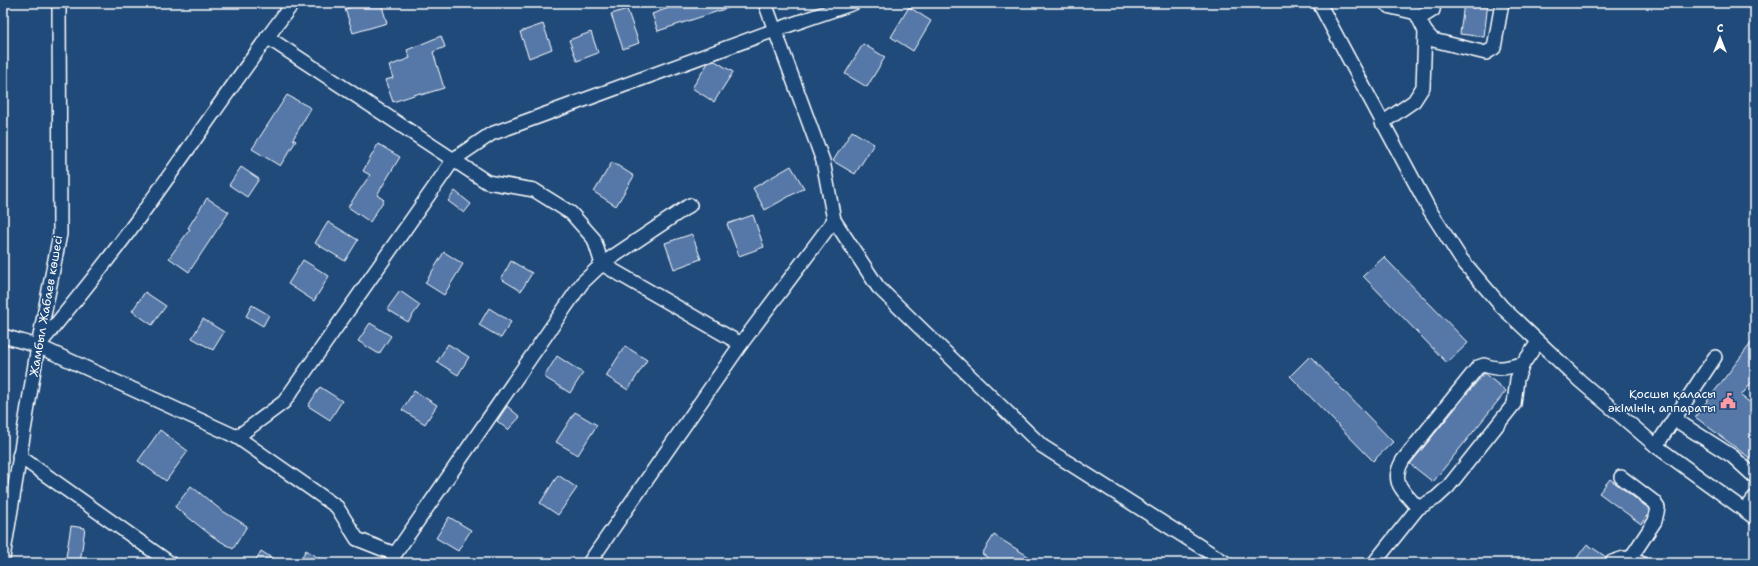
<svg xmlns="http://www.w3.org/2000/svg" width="1758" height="566" font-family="'Shantell Sans',sans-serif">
<rect width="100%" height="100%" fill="#1f4a7a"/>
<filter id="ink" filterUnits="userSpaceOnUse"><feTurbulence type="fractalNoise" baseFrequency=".025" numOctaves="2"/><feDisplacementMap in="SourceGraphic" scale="8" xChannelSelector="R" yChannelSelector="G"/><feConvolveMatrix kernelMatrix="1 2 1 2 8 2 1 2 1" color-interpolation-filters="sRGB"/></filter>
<g filter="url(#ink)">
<!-- building -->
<g fill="#5778a8" stroke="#fff">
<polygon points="364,3 381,3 387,23 353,33 345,9"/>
<polygon points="682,3 740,3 740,4 658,31 652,14"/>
<polygon points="1464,3 1488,3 1484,37 1460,34"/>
<polygon points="909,7 931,21 913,51 891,37"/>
<polygon points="627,9 639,43 623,49 611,14"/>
<polygon points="543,24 552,49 529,58 520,32"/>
<polygon points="591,32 598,53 577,61 569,40"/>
<polygon points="441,36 445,47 433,52 444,88 421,95 420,93 393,102 385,80 393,78 389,66 410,58 407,50"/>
<polygon points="863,44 885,57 867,87 845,74"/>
<polygon points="715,61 733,72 714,102 692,88 708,63"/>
<polygon points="287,95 311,108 293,139 296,141 280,166 252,149"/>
<polygon points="852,131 874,144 855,174 833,161"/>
<polygon points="378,144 400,157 377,195 384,200 370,222 348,207 370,175 363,171"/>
<polygon points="612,162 634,176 616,206 594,192"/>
<polygon points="791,166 804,188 765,210 753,188"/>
<polygon points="241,167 259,179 247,197 229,185"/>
<polygon points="455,191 471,204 464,213 448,201"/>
<polygon points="207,198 229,212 189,272 169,258 190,229 188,228"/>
<polygon points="753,215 764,247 739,256 727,224"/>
<polygon points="328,222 358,240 345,261 315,243"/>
<polygon points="692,234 701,259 674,269 665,243"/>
<polygon points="444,252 463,264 444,295 425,283"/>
<polygon points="1384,257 1468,343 1447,363 1363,276"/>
<polygon points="303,260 329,276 314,301 288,284"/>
<polygon points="511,261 532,273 521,291 501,279"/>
<polygon points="400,291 420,305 408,322 387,309"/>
<polygon points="145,292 166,306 152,325 132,311"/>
<polygon points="252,305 269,315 263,326 246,316"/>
<polygon points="489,308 511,322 501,338 479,325"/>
<polygon points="203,319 224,332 213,350 192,338"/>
<polygon points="370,323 391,336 379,354 358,341"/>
<polygon points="1755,338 1755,378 1741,396 1755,406 1755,462 1695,417"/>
<polygon points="448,344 469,357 458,375 437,362"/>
<polygon points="625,346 647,360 628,390 606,376"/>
<polygon points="557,356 583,373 570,393 544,377"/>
<polygon points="1310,356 1393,442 1373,461 1290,376"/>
<polygon points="1484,373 1506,391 1433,482 1410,464"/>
<polygon points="320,387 342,401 330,420 308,406"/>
<polygon points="414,391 437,405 425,424 402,410"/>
<polygon points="507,406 520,417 508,430 497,421"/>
<polygon points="575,412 597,425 578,455 556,442"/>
<polygon points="160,430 188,451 166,481 138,461"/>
<polygon points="558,475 577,488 558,515 540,503"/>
<polygon points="1610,479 1648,508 1649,513 1641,524 1599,493"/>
<polygon points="191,486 221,510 247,526 233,549 212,536 175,507"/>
<polygon points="449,517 471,530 458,551 436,538"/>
<polygon points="71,526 85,528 80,563 65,563"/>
<polygon points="994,535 1039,563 996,563 982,554"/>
<polygon points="1587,544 1606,557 1604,563 1573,563"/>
<polygon points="306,550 327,563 298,563"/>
<polygon points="261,551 280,563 254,563"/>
</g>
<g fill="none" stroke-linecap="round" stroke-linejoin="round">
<defs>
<g id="minor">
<polyline points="765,3 823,161 834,220 878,287 1042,446 1226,563"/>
<polyline points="1319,3 1429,209 1461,259 1502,307 1580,381 1656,446 1755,518"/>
<polyline points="1385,3 1391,7 1425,15 1433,10 1434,3"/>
<polyline points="1416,13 1425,31 1433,40 1486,53 1494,48 1502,3"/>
<polyline points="267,37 487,182 534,190 571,213 594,239 602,264 741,344"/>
<polyline points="1382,123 1414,101 1423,87 1425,31"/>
<polyline points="3,336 38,346 237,437 337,507 357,539 395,554 582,283 602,264 690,205"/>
<path d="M39 345C72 305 105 265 135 223 189 150 238 75 293 3"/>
<polyline points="1674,419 1732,456 1755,477"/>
<polyline points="237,437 284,402 454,159 491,134 775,30 854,3"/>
<polyline points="1656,446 1715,357"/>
<polyline points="19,456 170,563"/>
<polyline points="1621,477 1654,502 1658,508 1655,521 1630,559"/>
<path d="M1418 508C1404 491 1389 483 1403 460L1478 367 1484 365C1501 371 1506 367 1523 364L1538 342"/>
<polyline points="1744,510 1755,497"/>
<polyline points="3,558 38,346 60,234 59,3"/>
<polyline points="1612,562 1624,558 1641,563"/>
<polyline points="589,563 741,344 834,220"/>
<polyline points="1374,563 1418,508 1436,498 1448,487 1514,404 1517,379 1523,364"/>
</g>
</defs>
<!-- minor casing -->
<use href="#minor" stroke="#fff" stroke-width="16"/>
<!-- minor -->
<use href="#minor" stroke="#1f4a7a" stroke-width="13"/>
</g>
</g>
<!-- icons -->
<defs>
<symbol id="civic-bare" viewBox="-9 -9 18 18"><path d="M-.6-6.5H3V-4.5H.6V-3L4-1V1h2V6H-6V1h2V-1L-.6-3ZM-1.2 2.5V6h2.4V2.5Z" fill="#ff9aa2" stroke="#1f4a7a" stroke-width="2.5" paint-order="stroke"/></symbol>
</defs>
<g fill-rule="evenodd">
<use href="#civic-bare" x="1717" y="390" width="22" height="22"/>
</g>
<g text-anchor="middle" stroke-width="3" stroke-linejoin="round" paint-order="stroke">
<!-- street labels -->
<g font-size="12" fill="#fff" stroke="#1f4a7a">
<text transform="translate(46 306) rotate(-80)" y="4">Жамбыл Жабаев көшесі</text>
</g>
<!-- poi labels -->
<g font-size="12" fill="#fff" stroke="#1f4a7a" text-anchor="end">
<text x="1716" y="398">Қосшы қаласы<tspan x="1716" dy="14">әкімінің аппараты</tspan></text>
</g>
</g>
<!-- margin -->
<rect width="1758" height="566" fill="none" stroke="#1f4a7a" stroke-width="16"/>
<rect x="8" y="8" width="1742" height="550" fill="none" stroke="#fff" stroke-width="1.5" filter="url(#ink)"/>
<!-- north arrow -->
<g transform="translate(1720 38)" stroke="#1f4a7a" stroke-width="3" paint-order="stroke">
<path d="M0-3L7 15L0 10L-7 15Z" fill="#ffffff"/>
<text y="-6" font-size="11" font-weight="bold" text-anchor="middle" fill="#ffffff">С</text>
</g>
</svg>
